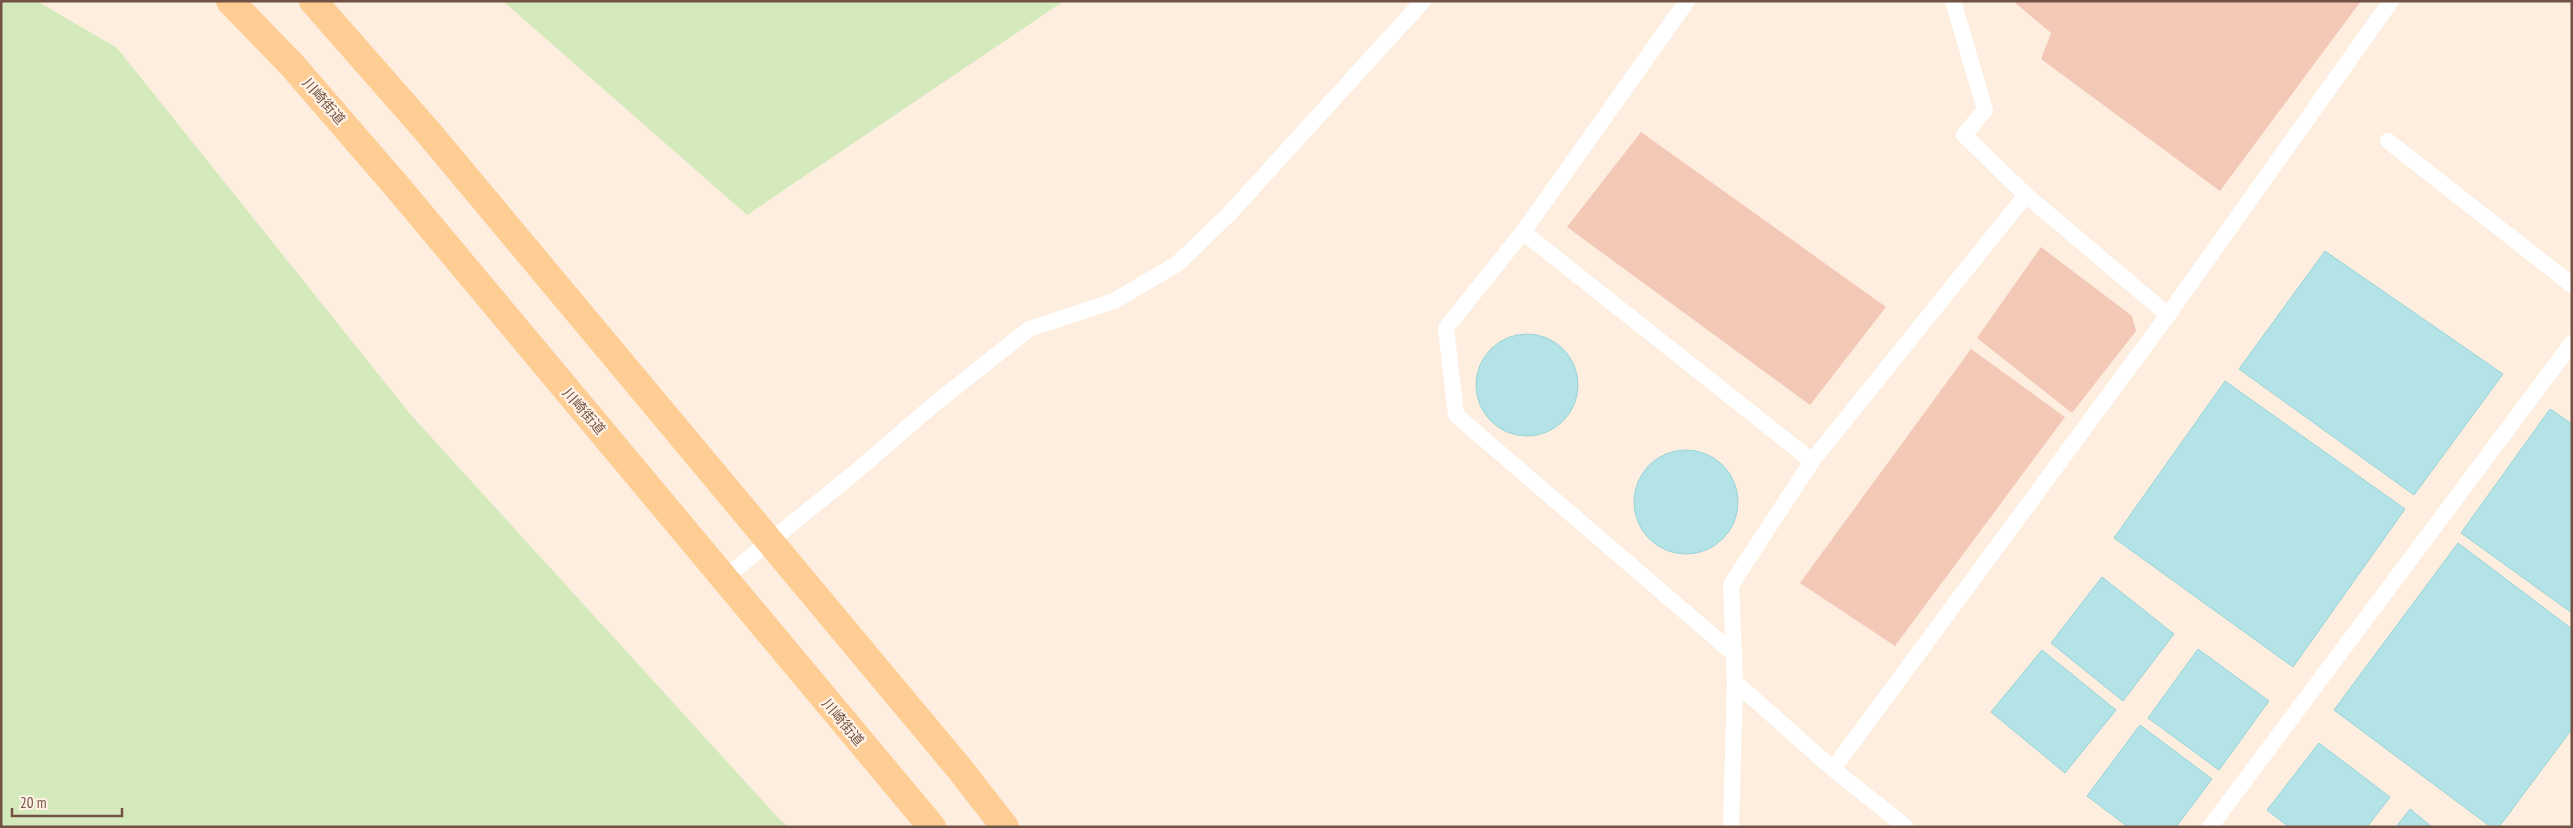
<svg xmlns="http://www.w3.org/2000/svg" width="2573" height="828" font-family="'PT Sans Narrow','Noto Sans JP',sans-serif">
<rect width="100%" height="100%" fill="#fdeedf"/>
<!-- green -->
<g fill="#d4eabd">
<polygon points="1,1 37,1 117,48 411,415 782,822 789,827 1,827"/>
<polygon points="503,1 1064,1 747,215"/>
</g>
<!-- water -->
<g fill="#b3e3e6" stroke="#99d4d8">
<polygon points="2325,251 2503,374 2414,495 2239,369"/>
<circle cx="1527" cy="385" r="51"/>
<polygon points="2225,381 2405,509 2293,667 2114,538"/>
<polygon points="2550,409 2572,424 2572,613 2461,533"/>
<circle cx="1686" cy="502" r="52"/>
<polygon points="2458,543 2572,629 2572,729 2499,827 2491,827 2334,710"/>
<polygon points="2102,577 2174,634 2123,701 2051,643"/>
<polygon points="2198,649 2269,701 2219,770 2148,718"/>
<polygon points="2042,650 2116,710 2065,773 1991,712"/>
<polygon points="2140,725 2212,779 2176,827 2128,827 2087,796"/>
<polygon points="2319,743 2390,797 2367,827 2289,827 2267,810"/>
<polygon points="2410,809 2432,827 2396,827"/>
</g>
<!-- building -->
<g fill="#f3c8b6">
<polygon points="2013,1 2361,1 2220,191 2041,59 2051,33"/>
<polygon points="1641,132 1886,307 1810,405 1567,227"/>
<polygon points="2041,247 2132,316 2136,331 2072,413 1977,338"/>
<polygon points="1971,349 2065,417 1895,646 1800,583"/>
</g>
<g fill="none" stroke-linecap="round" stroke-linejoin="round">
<!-- service -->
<g stroke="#fff" stroke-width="16">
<polyline points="1687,1 1523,232 1446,328 1456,415 1734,654"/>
<polyline points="1953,1 1985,110 1964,135 2026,195"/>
<polyline points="2388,141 2572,285"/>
<polyline points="1523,232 1812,461"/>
<polyline points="723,579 852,475 932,406 1029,329 1114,301 1177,264 1229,214 1423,1"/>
<polyline points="1833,769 2168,315 2391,1"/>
<polyline points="1731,827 1735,682"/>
<polyline points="1906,827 1833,769 1735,682 1731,585 1812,461 2026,195 2168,315"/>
<polyline points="2210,827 2572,343"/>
</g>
<!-- primary -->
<g stroke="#fecd94" stroke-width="28">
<polyline points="230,1 292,65 400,190 932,827"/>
<polyline points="313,1 428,132 959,768 1005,827"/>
</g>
</g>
<g text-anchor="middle" stroke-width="4.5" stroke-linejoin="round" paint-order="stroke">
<!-- street labels -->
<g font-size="14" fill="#735246" stroke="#fff2e5">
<text transform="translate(324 101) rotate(49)" y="5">川崎街道</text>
<text transform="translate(584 411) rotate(49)" y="5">川崎街道</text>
<text transform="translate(843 722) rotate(50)" y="5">川崎街道</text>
</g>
</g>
<!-- border -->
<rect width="2573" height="828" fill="none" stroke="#735246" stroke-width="5"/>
<!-- scale -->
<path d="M12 808v8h110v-8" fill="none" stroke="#735246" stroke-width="2.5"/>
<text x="20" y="808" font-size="15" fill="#735246" stroke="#fff2e5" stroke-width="4" paint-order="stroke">20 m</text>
</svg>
